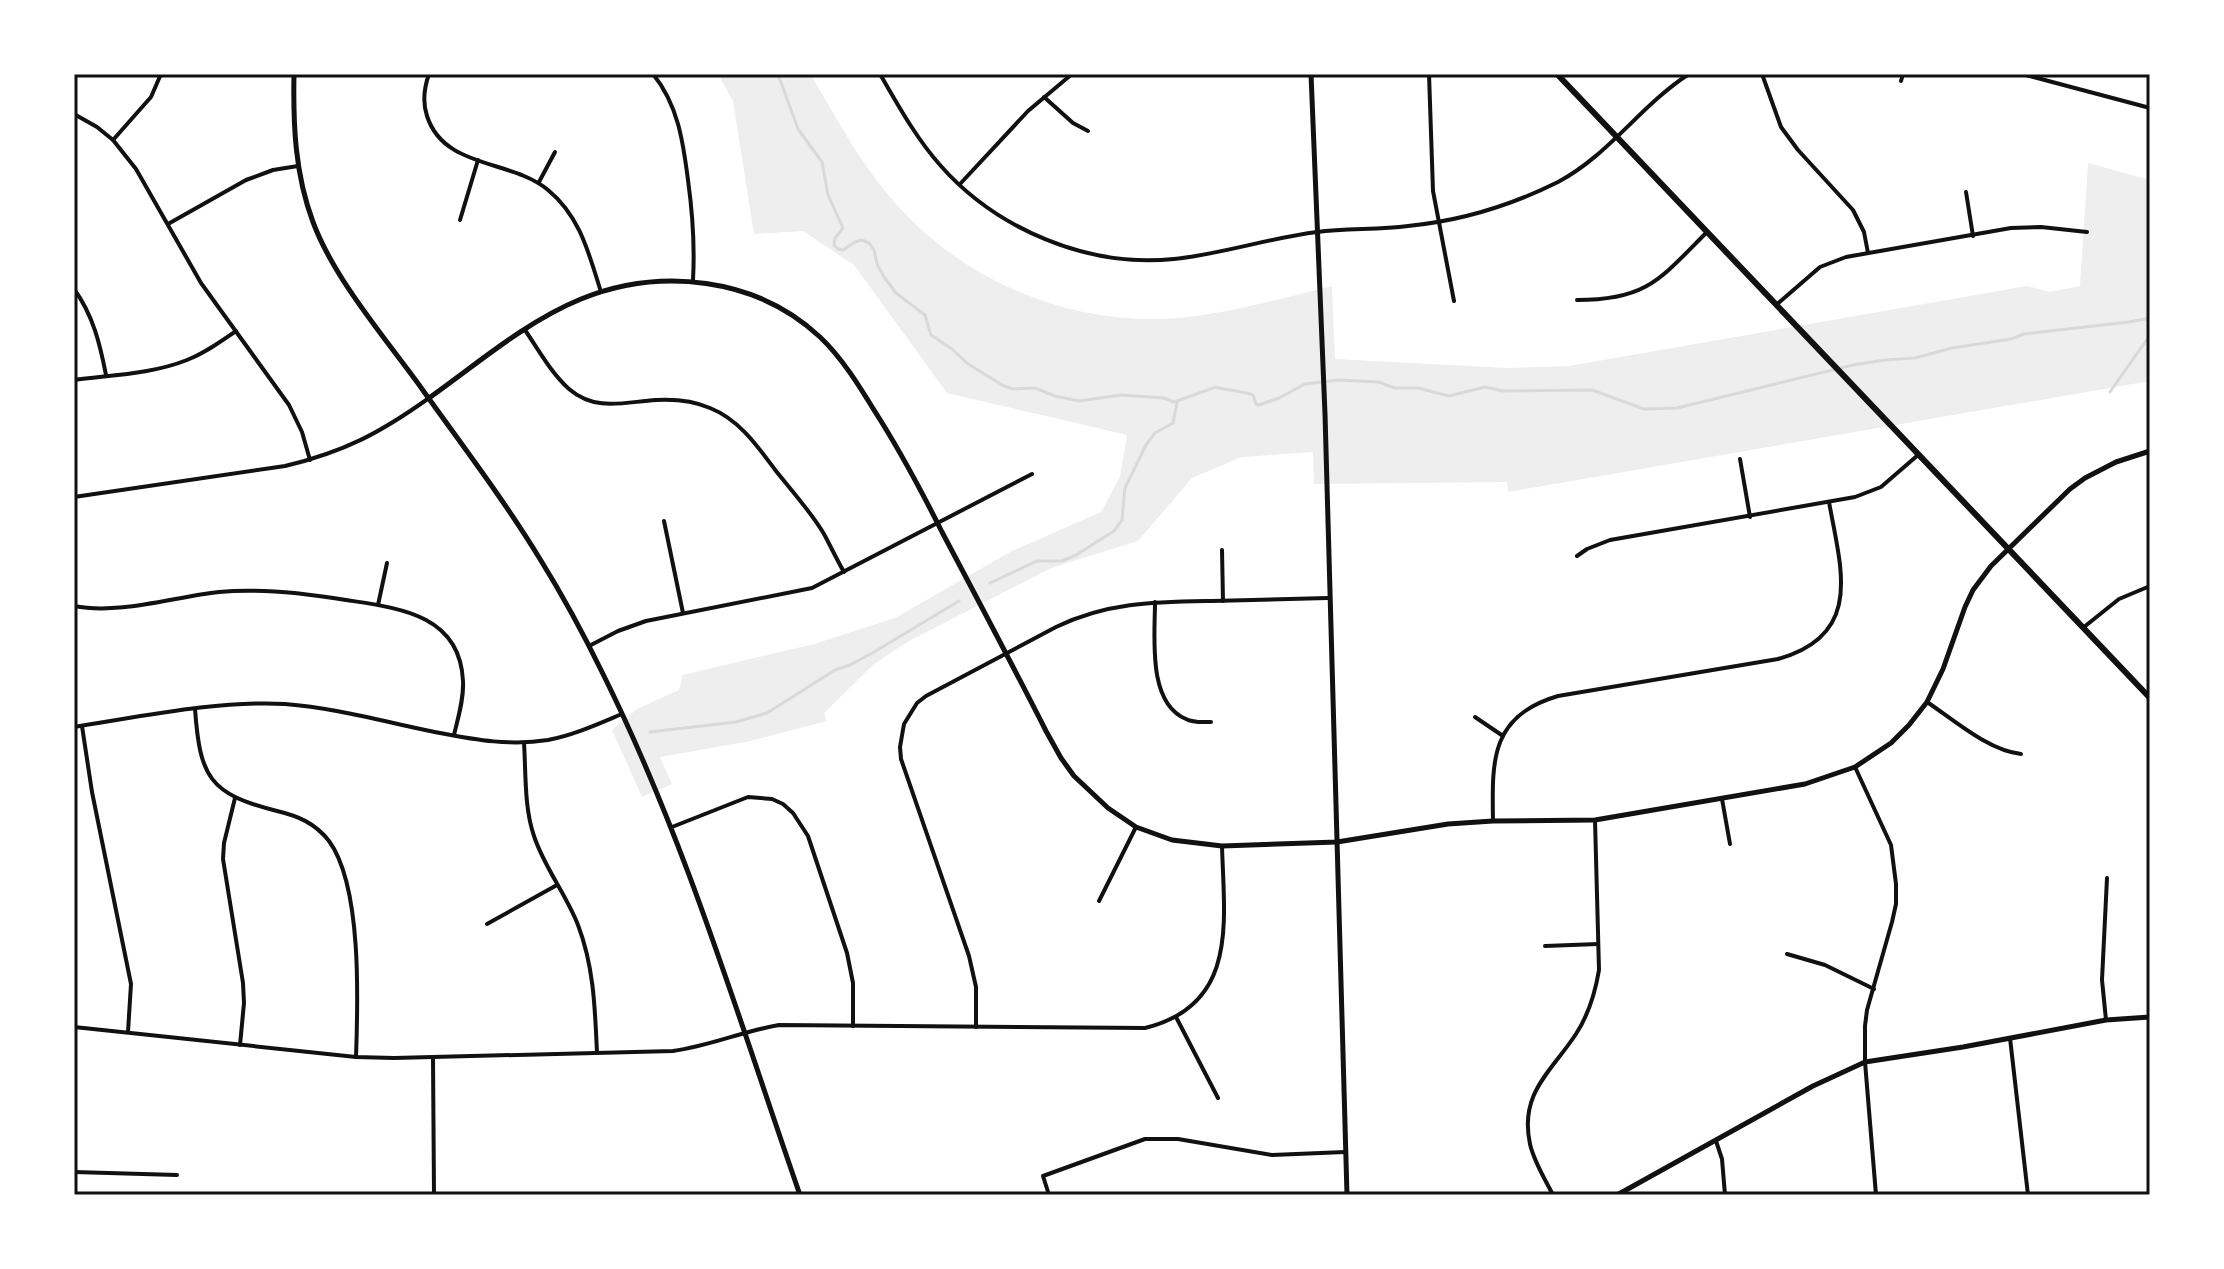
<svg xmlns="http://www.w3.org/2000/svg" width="2224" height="1269" font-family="'Fira Sans Condensed',sans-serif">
<rect width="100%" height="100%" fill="#fff"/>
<!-- green -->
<path fill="#eee" d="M718 74H810C834 113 856 156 886 192 955 278 1067 327 1177 318 1226 314 1284 298 1332 286L1335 359 1507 368 1569 366 2027 286 2050 292 2080 286 2088 163 2150 180V381L1508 492 1507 482 1314 484 1313 452 1242 457 1192 478 1138 541 1051 568 909 641 874 664 824 713 827 721 751 741 660 757 672 784 642 797 612 730 637 709 679 690 683 675 814 644 895 618 1010 552 1101 512 1120 477 1127 435 947 393 854 265 803 231 754 234 733 101Z"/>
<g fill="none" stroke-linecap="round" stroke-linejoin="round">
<!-- stream -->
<g stroke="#d9d9d9" stroke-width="3">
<path d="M778 74 798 129 822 162 828 195 843 228 835 238 834 245 838 249 843 250 855 242 862 240 869 243 874 250 877 264 884 277 896 293 925 315 931 335 952 349 968 364 1004 386 1013 389 1035 388 1055 396 1079 401 1121 395 1164 398 1174 402 1216 387C1228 391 1241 390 1253 395L1256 404 1259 405 1279 398 1305 384 1338 380 1379 382 1394 388H1418L1449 396 1485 387 1503 391 1592 390 1644 409 1677 408 1853 365 1885 360 1915 358 1952 348 2011 339 2024 334 2129 322 2150 318"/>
<polyline points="2110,392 2150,335"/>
<polyline points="990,583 1037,561 1062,561 1076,555 1114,531 1122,520 1125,488 1146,445 1155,433 1173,423 1177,403"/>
<polyline points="650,732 736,722 767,713 835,670 850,665 874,652 959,601"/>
</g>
<!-- minor -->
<g stroke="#111" stroke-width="4">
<path d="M429 74C424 88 422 101 427 116 444 169 511 159 548 190 580 216 589 254 601 292"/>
<path d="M653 74C678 105 683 141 688 180 693 216 695 244 693 280"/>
<path d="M880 74C898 105 916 138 940 165 996 229 1088 268 1174 259 1222 254 1269 238 1317 232 1347 228 1377 230 1408 226 1459 221 1512 205 1558 182 1609 155 1641 105 1689 74"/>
<polyline points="1429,74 1433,191 1454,301"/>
<polyline points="1762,74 1781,127 1798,150 1853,210 1864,232 1868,253"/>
<polyline points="2022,74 2150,108"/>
<polyline points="1901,81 1903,74"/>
<polyline points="1044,97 1073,123 1088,131"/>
<polyline points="74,114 97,127 113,140 136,169 201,283 289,405 302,432 310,460"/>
<polyline points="113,140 151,97 161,74"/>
<polyline points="539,182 555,152"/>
<polyline points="960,184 1028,111 1072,74"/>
<polyline points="1966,192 1973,236"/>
<polyline points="460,220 478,160"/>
<polyline points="168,224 246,180 273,170 298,166"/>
<path d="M74 289C93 315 100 344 106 375"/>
<path d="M1577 300C1647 300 1660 279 1707 232"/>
<polyline points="1776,305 1820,267 1846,257 2011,228 2041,227 2087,232"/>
<path d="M525 330C538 349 551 373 569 389 596 412 624 402 656 400 674 399 694 401 710 408 740 420 758 447 776 471 792 491 811 512 824 534 831 547 837 560 844 572"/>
<path d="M74 380C111 375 152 374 187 360 205 353 220 342 236 331"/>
<polyline points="1740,459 1750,517"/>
<path d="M74 497 285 466C344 452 380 433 429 398"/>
<polyline points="664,521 683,613"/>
<polyline points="1222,550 1223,601"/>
<polyline points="1577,556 1587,549 1610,540 1855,497 1881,487 1918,455"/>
<path d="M1155 602C1155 636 1147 703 1186 719 1193 723 1202 722 1211 722"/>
<polyline points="378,605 387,563"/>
<path d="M74 606C119 615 173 597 219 592 261 588 304 593 346 600 398 608 460 614 463 681 464 699 458 718 454 735"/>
<polyline points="2084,627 2119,599 2150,586"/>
<polyline points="589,646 618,631 646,621 812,588 1032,474"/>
<path d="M1927 702C1954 720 1989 751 2021 754"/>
<path d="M195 709C200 777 209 794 277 811 298 816 315 823 329 841 362 886 358 1001 356 1057"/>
<polyline points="1475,717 1503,736"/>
<polyline points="82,726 92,792 131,984 128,1032"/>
<path d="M74 727C139 717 219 700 285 704 337 708 389 723 440 733 476 740 511 746 548 740 574 735 598 724 622 714"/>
<path d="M524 743C526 773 524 807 534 836 544 867 566 894 578 925 594 967 595 1009 597 1053"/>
<polyline points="1855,767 1891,845 1896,884 1896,904 1892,922 1867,1010 1865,1026 1865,1062 1876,1195"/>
<polyline points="235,798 224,843 223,859 243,983 244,1003 240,1045"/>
<polyline points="1722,799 1730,844"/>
<path d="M1493 821C1492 761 1490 716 1558 696L1778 659C1864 635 1841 569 1829 502"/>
<polyline points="672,827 748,797 772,799 783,804 793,813 808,836 847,953 853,983 853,1026"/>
<polyline points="1099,901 1136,827"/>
<polyline points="487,924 557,885"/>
<polyline points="1545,946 1598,944"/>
<polyline points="1787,954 1825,965 1874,989"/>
<polyline points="1176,1017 1218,1098"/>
<polyline points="2106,1020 2102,980 2107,878"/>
<path d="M74 1027 356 1057 394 1058 673 1051C710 1046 743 1031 779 1025L1145 1028C1239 1005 1224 921 1222 846"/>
<path d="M976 1027V987L969 956 901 759 900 747 904 724 917 703 926 696 1056 627C1108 602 1155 602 1212 601 1251 600 1290 599 1328 598"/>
<polyline points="2010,1038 2028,1195"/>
<polyline points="433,1058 434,1195"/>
<polyline points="1716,1141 1722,1159 1725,1195"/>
<polyline points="74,1172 177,1175"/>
<polyline points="1049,1195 1043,1176 1145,1139 1178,1139 1272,1155 1345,1152"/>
<path d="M1553 1195C1545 1179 1534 1162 1530 1144 1519 1093 1551 1072 1576 1034 1589 1014 1595 994 1599 970L1595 820"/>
</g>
<!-- tertiary -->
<g stroke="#111" stroke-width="5">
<path d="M294 74C293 125 295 174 313 222 334 279 386 339 422 389 462 445 504 500 540 559 563 596 584 635 603 674 686 841 739 1020 800 1195"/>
<polyline points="1311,74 1325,414 1347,1195"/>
<path d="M429 398C477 364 525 322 581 299 660 267 756 277 820 337 842 358 858 384 874 410 899 449 921 490 942 532 977 598 1012 664 1046 731L1061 758 1074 776 1108 808 1136 827 1172 840 1222 846 1337 842 1448 824 1493 821 1595 820 1805 784 1855 767 1891 743 1909 725 1927 702 1943 669 1965 607 1973 590 1991 566 2070 489 2085 478 2116 462 2150 451"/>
<polyline points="1617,1195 1813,1086 1865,1062 1963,1047 2106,1020 2150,1017"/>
</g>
<!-- secondary -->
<polyline stroke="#111" stroke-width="6" points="1557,74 2150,698"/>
</g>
<!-- border -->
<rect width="2224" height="1269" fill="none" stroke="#ffffff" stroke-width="152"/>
<rect x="76" y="76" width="2072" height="1117" fill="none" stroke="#111" stroke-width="3"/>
</svg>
